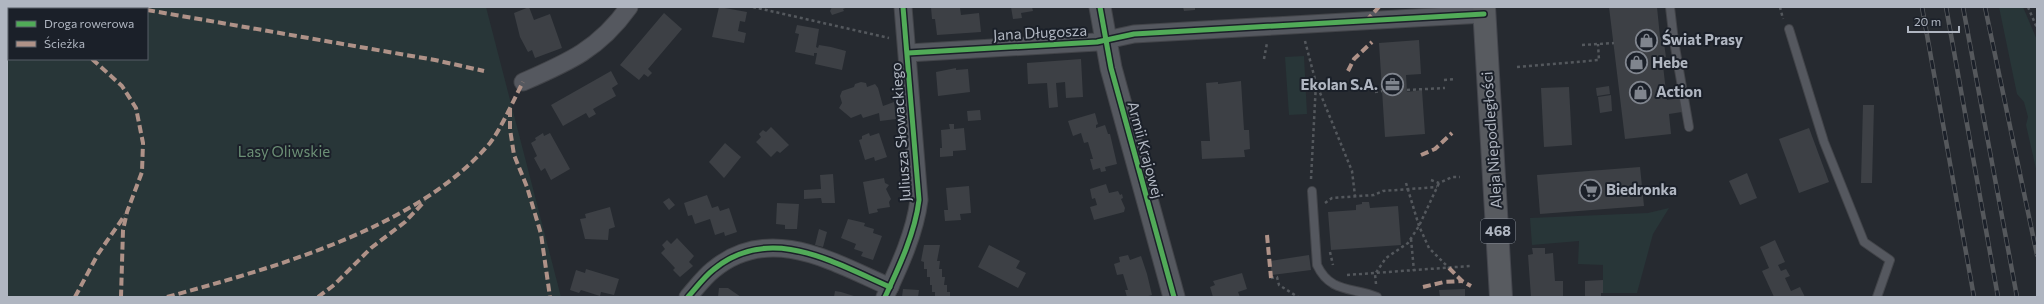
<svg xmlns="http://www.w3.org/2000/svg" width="2044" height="304" font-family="Commissioner,sans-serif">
<rect width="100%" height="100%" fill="#262a30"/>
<!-- green -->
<g fill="#283638" fill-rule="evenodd">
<path d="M7 7H486L561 297H7ZM9 9H147V59H9Z"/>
<polygon points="1999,7 2023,7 2037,40 2037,173 2026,125 2028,117 2024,102 2017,94"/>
<polygon points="1304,56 1307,114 1289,115 1285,57"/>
<polygon points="1669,208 1653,234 1637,293 1603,293 1603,265 1578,264 1579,241 1532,245 1530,218 1648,213"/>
</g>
<!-- building -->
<g fill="#3d4045">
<polygon points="529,7 534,20 550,14 562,48 535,58 532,50 528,52 520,37 514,13"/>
<polygon points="719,7 747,12 745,22 740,21 738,31 746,33 744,43 712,37"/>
<polygon points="832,7 848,7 843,9 844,11 832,15 830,11"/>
<polygon points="931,7 960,8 961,15 979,13 981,32 937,35 935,19 932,19"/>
<polygon points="1011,7 1032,7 1033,11 1021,13 1022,18 1013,19"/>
<polygon points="1183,7 1195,7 1195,10 1184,11"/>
<polygon points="1609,7 1657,7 1660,37 1663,37 1666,57 1662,57 1667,100 1681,98 1682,112 1669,114 1671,134 1625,139"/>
<polygon points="664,13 682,29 648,69 652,73 648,77 644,74 639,80 620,65"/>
<polygon points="797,25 819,29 816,47 818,48 819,45 831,47 846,51 842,70 815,64 817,53 814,53 814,56 795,52 799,34 795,33"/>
<polygon points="1419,40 1421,74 1406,75 1407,92 1422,90 1425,134 1385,137 1379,43"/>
<polygon points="1081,59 1083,97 1066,98 1065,82 1056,83 1058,107 1049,108 1047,83 1028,84 1027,63"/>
<polygon points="956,68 956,70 968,69 970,92 938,96 936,72"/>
<polygon points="611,71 618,84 612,88 616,96 593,109 596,114 589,118 586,113 563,126 551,105"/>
<polygon points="1241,81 1244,130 1249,130 1250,149 1244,150 1245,157 1202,159 1201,141 1210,141 1206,83 1218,82 1218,84"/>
<polygon points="861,82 866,83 867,87 875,84 878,88 883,106 894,102 896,119 880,121 879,113 863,118 861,114 851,118 839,108 842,103 840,96 842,91 854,87 855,84"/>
<polygon points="1609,86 1610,94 1597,96 1596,88"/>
<polygon points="1569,87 1572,145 1544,147 1541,88"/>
<polygon points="1611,95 1612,111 1600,113 1598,97"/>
<polygon points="1863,105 1874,105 1872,183 1861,183"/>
<polygon points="980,110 981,120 968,121 967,111"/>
<polygon points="1095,113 1098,124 1096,125 1096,128 1105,125 1108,134 1110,134 1117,164 1105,167 1106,171 1101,172 1100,168 1093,170 1090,159 1093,159 1088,142 1084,143 1081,133 1073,136 1068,121"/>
<polygon points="949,124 954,124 954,129 964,128 966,150 953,151 953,156 940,157 940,148 942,148 941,130 950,129"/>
<polygon points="771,127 789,145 780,153 777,151 771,157 756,142 761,137 759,134 763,130 766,132"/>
<polygon points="1809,128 1829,182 1799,193 1779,139"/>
<polygon points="543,133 544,136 550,133 570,169 551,180 545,168 541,171 534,158 537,156 531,143 536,140 535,138"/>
<polygon points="869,133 870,136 879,133 887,157 875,161 874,157 865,160 859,140 862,139 862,136"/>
<polygon points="725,143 741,157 724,178 709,162"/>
<polygon points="1640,167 1644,206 1540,214 1537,175"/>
<polygon points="1747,173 1757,198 1740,205 1729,181"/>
<polygon points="833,174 835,203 822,203 821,198 804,199 804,190 821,189 820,175"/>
<polygon points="884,178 885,183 889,185 886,189 891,199 889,202 890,207 877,209 878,212 869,214 863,182"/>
<polygon points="1106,184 1109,193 1118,191 1120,195 1122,194 1123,198 1121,199 1125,208 1124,212 1094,220 1090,207 1097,205 1095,198 1092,199 1090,189"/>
<polygon points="969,186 971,213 960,214 961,220 945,221 944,210 948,210 946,188"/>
<polygon points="707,195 712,208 718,206 720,211 729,208 737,232 725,236 724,232 715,235 710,219 695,224 692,215 688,216 684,203"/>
<polygon points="669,198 675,205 669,210 663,202"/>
<polygon points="1362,202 1369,202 1370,208 1398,206 1401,245 1331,250 1328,212 1356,210 1356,205 1362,204"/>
<polygon points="777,203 799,204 797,229 785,229 785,225 776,224"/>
<polygon points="610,207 615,227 609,229 608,240 585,239 580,219 586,218 585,214"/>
<polygon points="848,219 865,223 864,226 874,229 873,233 882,236 873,260 861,256 863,252 854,249 856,244 841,238"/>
<polygon points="819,229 827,232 823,247 815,245"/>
<polygon points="677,238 694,256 689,262 693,266 680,277 673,270 675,268 661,253 665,249 662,245 667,240 671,244"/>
<polygon points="1775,240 1785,262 1778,265 1781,271 1786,269 1790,276 1785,278 1791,291 1800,287 1805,297 1774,297 1762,271 1769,268 1760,247"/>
<polygon points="924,245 940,245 937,261 940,261 939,269 942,269 942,277 945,277 944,285 947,285 947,292 950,292 950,297 935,297 935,292 932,292 932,285 930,285 930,277 927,277 927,269 924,269 924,262 921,261"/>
<polygon points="989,245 1020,261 1016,268 1026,273 1018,288 978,267"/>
<polygon points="1532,248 1545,248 1545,254 1553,253 1555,281 1563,281 1563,297 1531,297 1528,255 1533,254"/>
<polygon points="1128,255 1130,260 1141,256 1147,274 1152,295 1145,297 1127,297 1125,290 1128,290 1123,274 1117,275 1114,264 1120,262 1119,257"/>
<polygon points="1309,255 1311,270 1272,275 1270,261"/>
<polygon points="586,269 619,279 614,295 601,292 600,296 581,290 579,293 570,290 576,270 585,273"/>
<polygon points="1242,273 1247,289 1238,292 1240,297 1213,297 1210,287 1215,285 1213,281"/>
<polygon points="1603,280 1603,293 1601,293 1601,297 1585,297 1585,281"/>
<polygon points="719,288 728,288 741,297 718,297"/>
<polygon points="903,289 919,290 918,297 902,297"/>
<polygon points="1465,289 1465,297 1440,297 1439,290"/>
<polygon points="835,291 841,292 854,296 834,297"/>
</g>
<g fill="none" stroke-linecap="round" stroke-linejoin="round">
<defs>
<g id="service">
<polyline points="1670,7 1674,41 1689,127"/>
<polyline points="1789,29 1824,142 1864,242 1890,260 1877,297"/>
<path d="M1312 191 1317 265C1330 293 1352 287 1377 297"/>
</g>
<g id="minor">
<polyline points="908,53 1097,42 1134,34 1484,14"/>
<path d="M523 82C569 62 599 49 629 7"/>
<path d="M688 297C696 288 704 277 713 270 769 223 833 262 890 287"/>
<path d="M885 297C899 267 915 233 919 200L903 7"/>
</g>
<polyline id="tertiary" points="1100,7 1111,68 1174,297"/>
<polyline id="primary" points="1484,7 1501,297"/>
</defs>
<!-- service casing -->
<use href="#service" stroke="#424449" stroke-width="10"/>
<!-- minor casing -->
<use href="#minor" stroke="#424449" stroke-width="19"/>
<!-- tertiary casing -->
<use href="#tertiary" stroke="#424449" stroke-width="23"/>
<!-- primary casing -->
<use href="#primary" stroke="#44464d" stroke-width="24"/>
<!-- path -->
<g stroke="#54585d" stroke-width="2.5" stroke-dasharray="3 3" stroke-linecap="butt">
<polyline points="753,7 889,38"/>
<polyline points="1780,7 1783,19"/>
<polyline points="2028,7 2037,28"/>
<polyline points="1305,41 1316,83 1352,171 1355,196"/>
<polyline points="1582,45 1614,43"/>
<polyline points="1264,59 1267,43"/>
<polyline points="1517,67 1599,60 1598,44"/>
<polyline points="1444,80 1456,79"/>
<polyline points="1407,90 1445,88"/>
<polyline points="1375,92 1382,91"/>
<polyline points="1311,179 1316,83"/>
<polyline points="1431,180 1439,183 1452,177 1460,177"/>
<polyline points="1406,183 1419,226 1429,248 1449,268"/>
<polyline points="1325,203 1332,198 1374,195 1383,191 1437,187"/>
<polyline points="1411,239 1414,271"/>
<polyline points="1330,252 1333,265"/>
<polyline points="1347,275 1470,266"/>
<polyline points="1271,278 1277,277 1279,285 1298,297"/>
<polyline points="1376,284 1375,274 1386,258 1408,243 1419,226 1439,183"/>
</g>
<!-- service -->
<use href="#service" stroke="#55585f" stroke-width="8"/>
<!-- minor -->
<use href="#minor" stroke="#55585f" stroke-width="17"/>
<!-- tertiary -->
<use href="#tertiary" stroke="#55585f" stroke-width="21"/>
<!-- primary -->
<use href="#primary" stroke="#585b60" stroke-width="22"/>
<defs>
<g id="rail">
<polyline points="1922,7 1974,297"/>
<polyline points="1946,7 1998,297"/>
<polyline points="1963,7 2017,297"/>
<polyline points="1985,7 2037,255"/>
</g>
</defs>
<!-- rail casing -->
<use href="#rail" stroke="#55585c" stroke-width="4.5"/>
<!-- rail -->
<use href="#rail" stroke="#1b2029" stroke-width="3" stroke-dasharray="9" stroke-linecap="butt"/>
<!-- quiet -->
<g stroke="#af9288" stroke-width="4" stroke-dasharray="8 4" stroke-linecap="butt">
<polyline points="66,7 66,9"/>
<polyline points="128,7 140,9"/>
<polyline points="147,10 435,60 484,71"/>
<polyline points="1366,21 1379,7"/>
<polyline points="92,59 122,86 136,108 143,143 142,172 127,212 123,230 121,297"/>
<polyline points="1348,71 1354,59 1372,42"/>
<polyline points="510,109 510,129 514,155 527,187 541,234 550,297"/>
<polyline points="1421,155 1435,149 1452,133"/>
<polyline points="1267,235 1271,278"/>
<polyline points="1449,268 1462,281 1471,286"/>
<polyline points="1423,287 1444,282 1462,281"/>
<polyline points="75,297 98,254 125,215"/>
<path d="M167 297C272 268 417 229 490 143 501 129 514 99 523 82"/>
<polyline points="318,297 334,285 371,248 405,222 425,201"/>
</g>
<defs>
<g id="cycleway">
<polyline points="1100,7 1111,68 1174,297"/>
<polyline points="908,53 1097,42 1134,34 1484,14"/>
<path d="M688 297C696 288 704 277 713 270 769 223 833 262 890 287"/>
<path d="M885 297C899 267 915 233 919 200L903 7"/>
</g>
</defs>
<!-- cycleway casing -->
<use href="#cycleway" stroke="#1b2029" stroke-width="8"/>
<!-- cycleway -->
<use href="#cycleway" stroke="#51ab58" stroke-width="5"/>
</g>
<!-- icons -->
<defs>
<symbol id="shop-ring" viewBox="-11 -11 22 22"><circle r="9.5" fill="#1b2029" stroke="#80858e" stroke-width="1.5"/><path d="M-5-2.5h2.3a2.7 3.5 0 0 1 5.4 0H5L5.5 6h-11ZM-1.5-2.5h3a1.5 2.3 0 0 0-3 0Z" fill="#80858e"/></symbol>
<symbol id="office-ring" viewBox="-11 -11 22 22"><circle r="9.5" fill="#1b2029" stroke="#80858e" stroke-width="1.5"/><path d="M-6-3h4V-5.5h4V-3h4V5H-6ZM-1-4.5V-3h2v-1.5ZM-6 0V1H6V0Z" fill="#80858e"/></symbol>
<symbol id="supermarket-ring" viewBox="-11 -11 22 22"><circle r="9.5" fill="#1b2029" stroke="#80858e" stroke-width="1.5"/><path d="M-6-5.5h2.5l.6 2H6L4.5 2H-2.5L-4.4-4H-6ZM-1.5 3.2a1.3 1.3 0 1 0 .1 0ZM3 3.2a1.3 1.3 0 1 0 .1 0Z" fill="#80858e"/></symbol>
</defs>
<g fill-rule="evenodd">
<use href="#shop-ring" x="1634" y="28" width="25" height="25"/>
<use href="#shop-ring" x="1624" y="50" width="25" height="25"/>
<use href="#office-ring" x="1380" y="72" width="25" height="25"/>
<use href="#shop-ring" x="1628" y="80" width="25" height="25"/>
<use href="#supermarket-ring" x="1578" y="178" width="25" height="25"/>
</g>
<g text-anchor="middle" stroke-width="4" stroke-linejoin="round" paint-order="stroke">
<!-- shield labels -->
<rect fill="#1b2029" stroke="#838993" stroke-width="1" x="1481" y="219" width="34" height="24" rx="3"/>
<g font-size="14" font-weight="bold" fill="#b0b6c1">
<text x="1498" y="236">468</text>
</g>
<!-- street labels -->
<g font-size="15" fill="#b0b6c1" stroke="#1b2029">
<text transform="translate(1040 33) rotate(-3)" y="5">Jana Długosza</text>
<text transform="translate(901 132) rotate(-94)" y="5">Juliusza Słowackiego</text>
<text transform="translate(1492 140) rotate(-94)" y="5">Aleja Niepodległości</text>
<text transform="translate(1145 150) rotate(75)" y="5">Armii Krajowej</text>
</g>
<!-- poi labels -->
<g font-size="15" font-weight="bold" fill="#b0b6c1" stroke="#1b2029" text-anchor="start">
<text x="1662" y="45">Świat Prasy</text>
<text x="1652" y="68">Hebe</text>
<text x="1378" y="90" text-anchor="end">Ekolan S.A.</text>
<text x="1656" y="97">Action</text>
<text x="1606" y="195">Biedronka</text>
</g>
<!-- park labels -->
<g font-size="15" fill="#6b8f75" stroke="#1b2029">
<text x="284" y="157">Lasy Oliwskie</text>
</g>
</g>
<!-- border -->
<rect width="2044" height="304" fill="none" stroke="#b0b6c1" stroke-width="16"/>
<!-- legend -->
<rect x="8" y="8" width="140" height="52" fill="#1b2029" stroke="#575c66"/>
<rect x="16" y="21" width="20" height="6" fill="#51ab58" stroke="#575c66"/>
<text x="44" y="28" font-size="12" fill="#b0b6c1">Droga rowerowa</text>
<rect x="16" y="41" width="20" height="6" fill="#af9288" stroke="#575c66"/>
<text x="44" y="48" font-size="12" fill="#b0b6c1">Ścieżka</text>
<!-- scale -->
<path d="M1908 26v6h51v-6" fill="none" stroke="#b0b6c1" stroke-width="2"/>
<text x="1914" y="26" font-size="12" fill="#b0b6c1" stroke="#1b2029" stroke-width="3" paint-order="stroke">20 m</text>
</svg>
